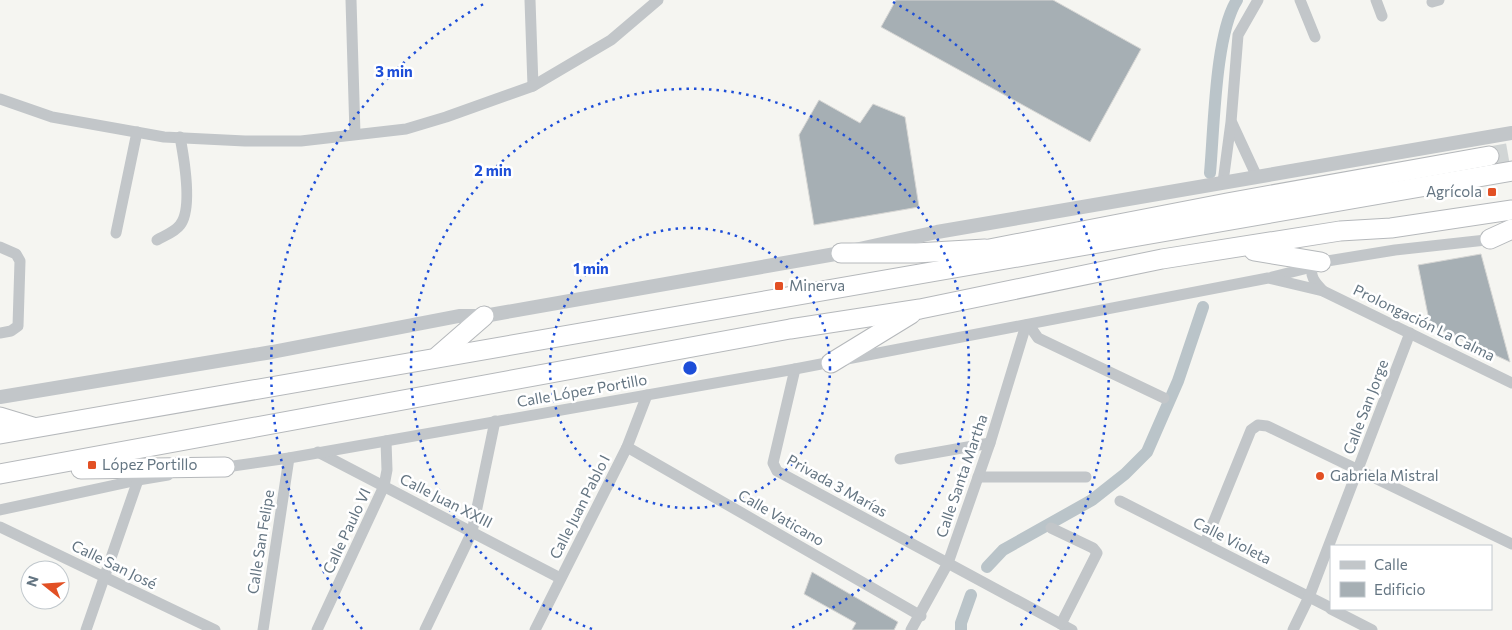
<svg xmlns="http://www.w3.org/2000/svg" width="1512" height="630" font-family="Commissioner,sans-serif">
<rect width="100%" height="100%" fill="#f5f5f1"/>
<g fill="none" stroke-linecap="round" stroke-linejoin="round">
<!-- canal -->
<g stroke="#bac4c9" stroke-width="12">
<path d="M1210 173C1214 130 1215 34 1237 0"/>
<polyline points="987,567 1003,550 1092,500 1125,474 1147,452 1178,381 1203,307"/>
<polyline points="961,630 961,623 971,595"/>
</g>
</g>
<!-- building -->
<g fill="#a6afb4" stroke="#d6d6d4">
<polygon points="896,0 1053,0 1141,49 1090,142 881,27"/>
<polygon points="819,100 860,123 873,104 905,117 919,207 814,225 799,135"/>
<polygon points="1481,254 1510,362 1430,325 1418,265"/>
<polygon points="812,572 898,622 894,630 852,630 856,623 804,594"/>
</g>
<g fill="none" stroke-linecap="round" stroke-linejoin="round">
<!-- trunk-tunnel -->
<polyline stroke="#d1d5d5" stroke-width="19" stroke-dasharray="19 9" stroke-linecap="butt" points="1489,156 1512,152"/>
<defs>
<g id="trunk">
<polyline points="1490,239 1512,229"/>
<polyline points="1254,251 1321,262"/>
<polyline points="974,252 1227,203 1489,156"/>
<polyline points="841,253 916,253 985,249"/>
<polyline points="438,356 484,316"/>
<polyline points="831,363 911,314"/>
<polyline points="0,417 33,427"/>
<polyline points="0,434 1512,171"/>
<polyline points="81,469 225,467"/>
<polyline points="0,474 790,329 920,309 1162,259 1340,231 1391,228 1512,210"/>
</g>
</defs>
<!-- trunk casing -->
<use href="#trunk" stroke="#b5b8bb" stroke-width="21"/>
<!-- minor -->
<g stroke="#c2c6c9" stroke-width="11">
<polyline points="351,0 355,134"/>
<polyline points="530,0 533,86"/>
<polyline points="1300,0 1315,37"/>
<polyline points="1376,0 1382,16"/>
<polyline points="1432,2 1439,0"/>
<polyline points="0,99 52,117 164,137 245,141 301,141 406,129 446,117 533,86 611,40 658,0"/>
<polyline points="1232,123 1257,177"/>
<polyline points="1223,182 1231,122 1238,35 1258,0"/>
<polyline points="116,233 137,132"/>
<path d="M157 240C164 236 175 232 180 225 193 209 184 158 180 137"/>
<polyline points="0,247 16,254 20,261 18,326 11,331 0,333"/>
<polyline points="1272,277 1312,267"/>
<path d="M1323 291C1316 283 1310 278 1312 267L1321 262 1395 250 1495 239"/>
<polyline points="1029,325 1038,338 1164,398"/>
<polyline points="795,369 773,463 777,471 1072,630"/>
<polyline points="627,447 921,616"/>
<polyline points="318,452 560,578"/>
<polyline points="900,459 990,443"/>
<polyline points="219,468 289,458 795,369 1268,278 1323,291 1512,383"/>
<polyline points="978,477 1086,477"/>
<polyline points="1120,501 1331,608"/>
<polyline points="0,510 138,480 168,475"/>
<polyline points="0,527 215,630"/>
<polyline points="1051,528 1093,548 1097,553 1061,624"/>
<polyline points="1205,543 1251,430 1258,425 1267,426 1512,544"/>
<polyline points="1331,609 1372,630"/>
<polyline points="86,630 138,480"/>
<polyline points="263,630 289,458"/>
<polyline points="317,630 384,486 387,470 386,441"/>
<polyline points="425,630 472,532 495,421"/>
<polyline points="535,630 627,447 647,395"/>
<polyline points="911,630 948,563 990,443 1026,325"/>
<polyline points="1293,630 1309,597 1410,333"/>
</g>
<!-- tertiary -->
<polyline stroke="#c2c6c9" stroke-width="14" points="0,397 272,352 459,316 484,316 841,253 937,232 1512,133"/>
<!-- trunk -->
<use href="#trunk" stroke="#fff" stroke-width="19"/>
</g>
<!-- distance rings -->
<g fill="none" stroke="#1d4ed8" stroke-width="2.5" stroke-dasharray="2.5 5">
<circle cx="690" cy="368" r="140"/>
<path d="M592 629A279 279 0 1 1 788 629"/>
<path d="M362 629A419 419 0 0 1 487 2M893 2A419 419 0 0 1 1018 629"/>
</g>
<!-- markers -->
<g fill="#e25024" stroke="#fff" stroke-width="2">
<rect x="1487" y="187" width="10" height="10" rx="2.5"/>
<rect x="774" y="281" width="10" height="10" rx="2.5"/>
<rect x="87" y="460" width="10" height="10" rx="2.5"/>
<circle cx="1320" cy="476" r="5"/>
</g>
<g text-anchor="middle" stroke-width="5" stroke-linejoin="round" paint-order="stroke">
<!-- poi labels -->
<g font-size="15" fill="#647582" stroke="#fff" text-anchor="start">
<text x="1482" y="197" text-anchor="end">Agrícola</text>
<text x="789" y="291">Minerva</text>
<text x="102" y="470">López Portillo</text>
<text x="1330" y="481">Gabriela Mistral</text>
</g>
<!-- street labels -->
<g font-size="15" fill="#647582" stroke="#fff">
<text transform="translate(1424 323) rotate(26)" y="5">Prolongación La Calma</text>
<text transform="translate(582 391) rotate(-10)" y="5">Calle López Portillo</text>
<text transform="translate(1366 407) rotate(-69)" y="5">Calle San Jorge</text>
<text transform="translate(962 476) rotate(-71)" y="5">Calle Santa Martha</text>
<text transform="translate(837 486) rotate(29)" y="5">Privada 3 Marías</text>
<text transform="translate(446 501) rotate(27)" y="5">Calle Juan XXIII</text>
<text transform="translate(580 507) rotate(-63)" y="5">Calle Juan Pablo I</text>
<text transform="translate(781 518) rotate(30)" y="5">Calle Vaticano</text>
<text transform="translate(347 531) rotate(-65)" y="5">Calle Paulo VI</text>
<text transform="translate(1232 541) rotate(27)" y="5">Calle Violeta</text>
<text transform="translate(261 542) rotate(-81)" y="5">Calle San Felipe</text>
<text transform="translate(114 565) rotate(26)" y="5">Calle San José</text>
</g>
</g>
<circle cx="690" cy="368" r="8" fill="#1d4ed8" stroke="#fff" stroke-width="2.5"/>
<g font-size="15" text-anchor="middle" font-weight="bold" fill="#1d4ed8" stroke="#fff" stroke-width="5" stroke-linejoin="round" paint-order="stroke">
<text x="394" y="77">3 min</text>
<text x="493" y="176">2 min</text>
<text x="591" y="274">1 min</text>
</g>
<!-- legend -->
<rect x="1330" y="545" width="162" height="65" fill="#ffffff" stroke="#c1c8cd"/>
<rect x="1340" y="561" width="25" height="8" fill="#c2c6c9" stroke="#c1c8cd"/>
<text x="1374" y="570" font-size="15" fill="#647582">Calle</text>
<rect x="1340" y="582" width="25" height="15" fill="#a6afb4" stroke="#c1c8cd"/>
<text x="1374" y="595" font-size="15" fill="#647582">Edificio</text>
<!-- north arrow -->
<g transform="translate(45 585) rotate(287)"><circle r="24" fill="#ffffff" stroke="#c1c8cd"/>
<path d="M0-4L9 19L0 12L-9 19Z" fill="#e25024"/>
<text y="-8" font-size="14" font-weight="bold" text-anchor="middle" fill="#647582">N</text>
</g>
</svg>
